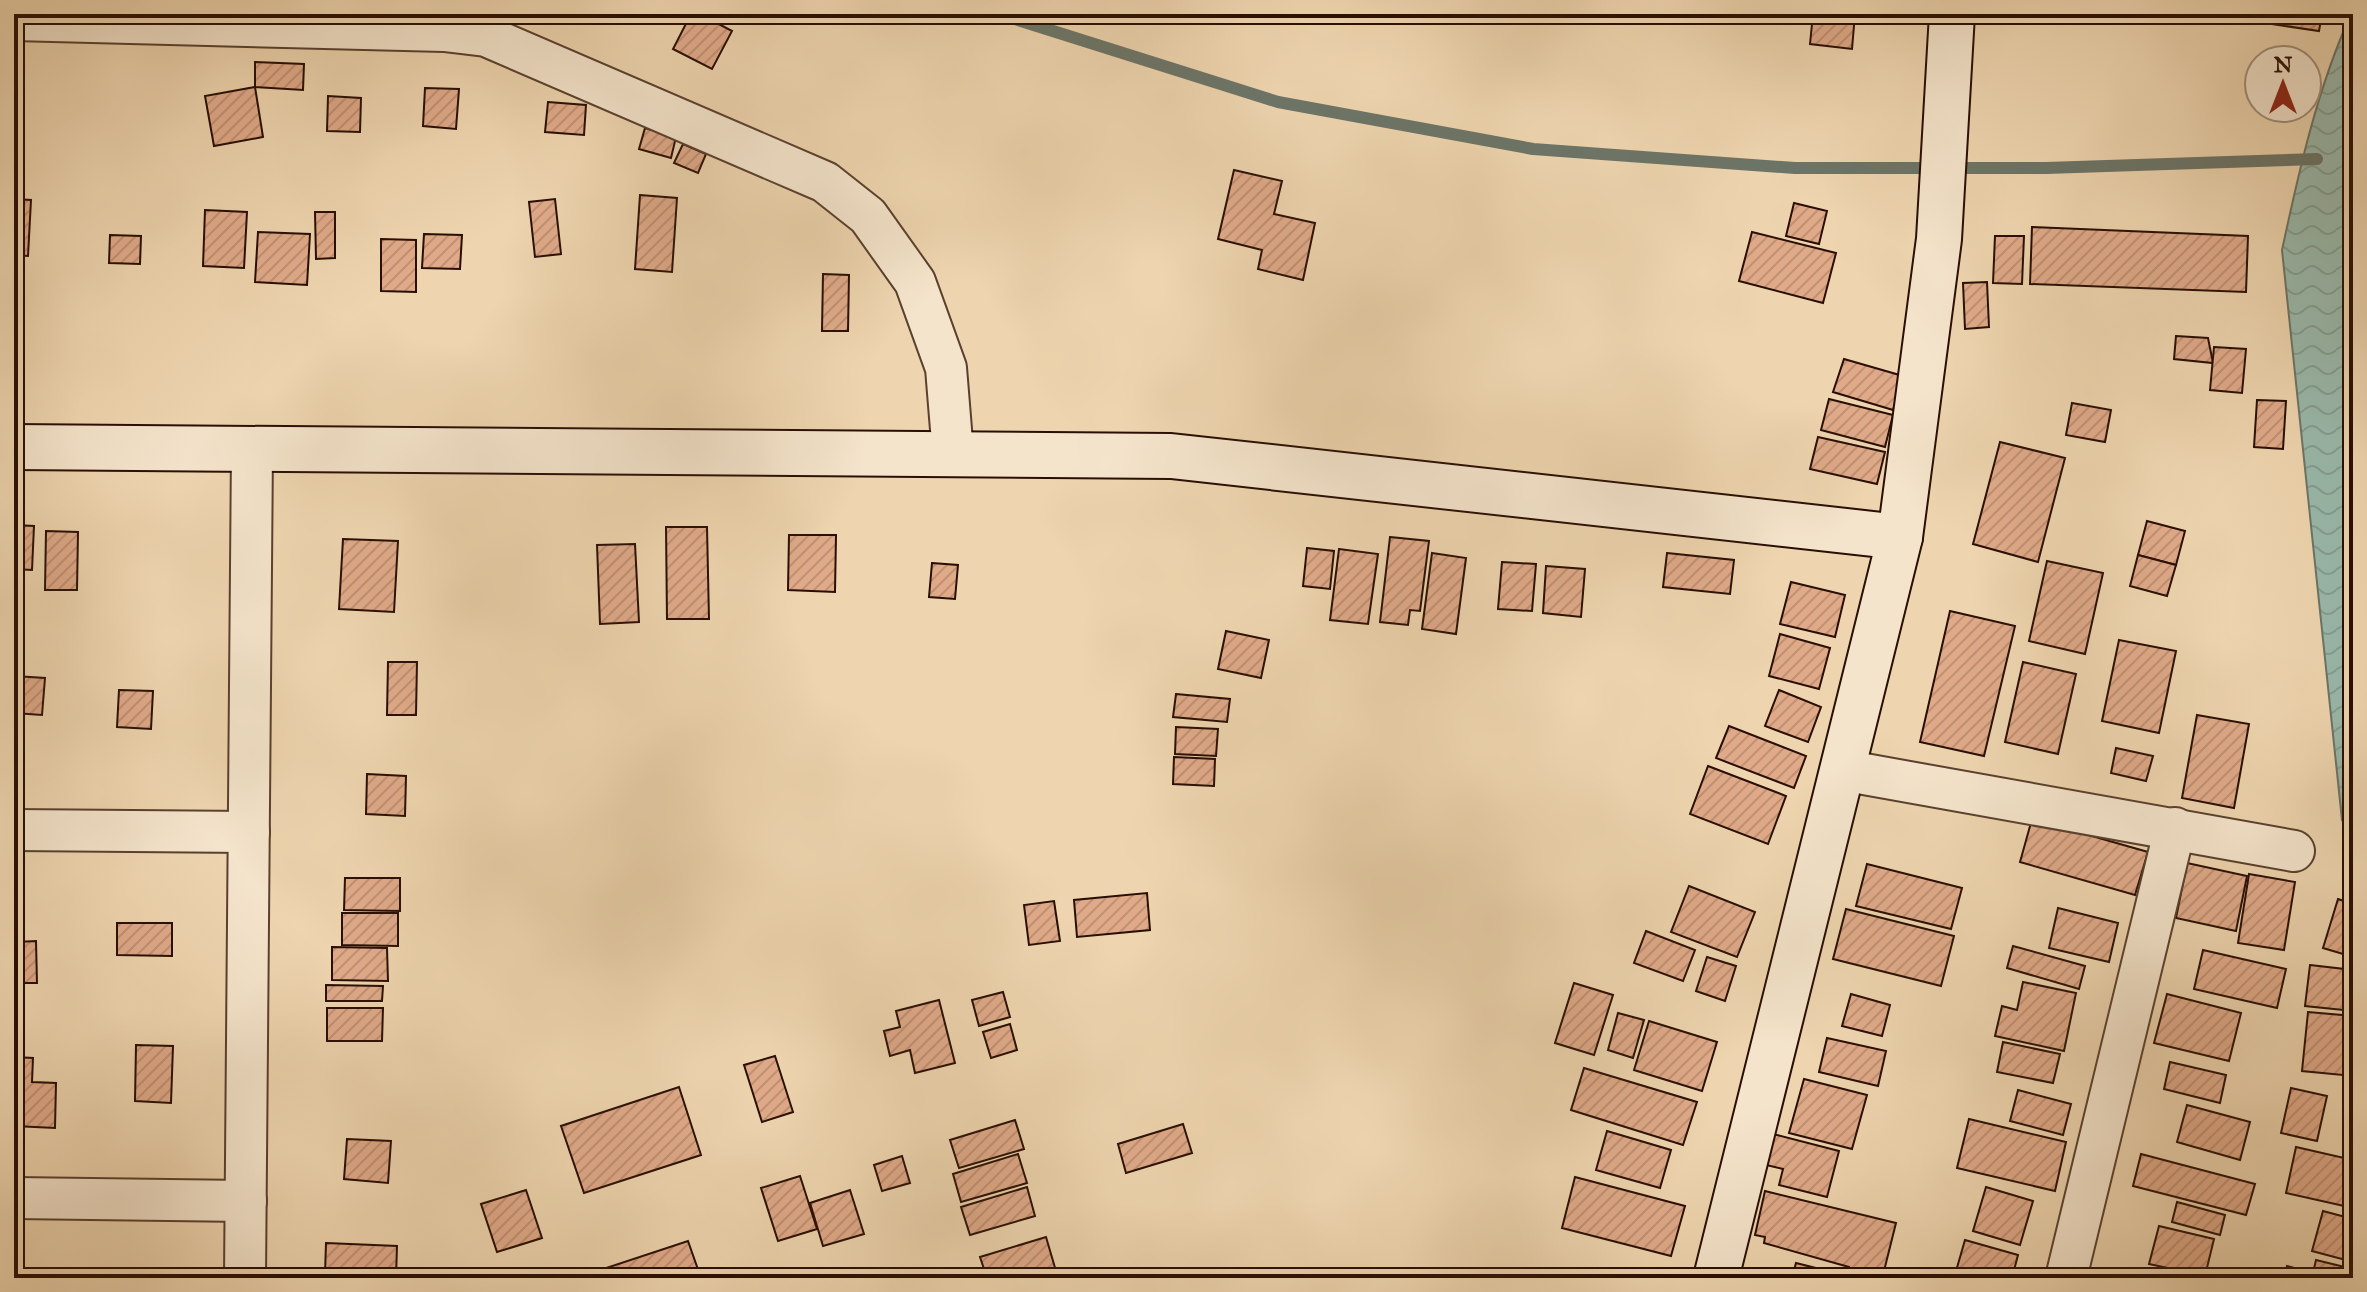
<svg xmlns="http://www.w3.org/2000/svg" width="2367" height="1292" font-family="'IM FELL Great Primer',serif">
<defs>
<pattern id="water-waves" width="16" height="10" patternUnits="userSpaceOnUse" patternTransform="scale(2)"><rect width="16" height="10" fill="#99b9ab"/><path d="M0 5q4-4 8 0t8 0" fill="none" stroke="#849e92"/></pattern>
<pattern id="building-hatch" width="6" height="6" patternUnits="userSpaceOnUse" patternTransform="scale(2)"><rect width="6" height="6" fill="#e0aa89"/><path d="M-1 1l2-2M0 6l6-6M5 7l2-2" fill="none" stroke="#c09175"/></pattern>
</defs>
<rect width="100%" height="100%" fill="#eed5af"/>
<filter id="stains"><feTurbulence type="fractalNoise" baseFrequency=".0025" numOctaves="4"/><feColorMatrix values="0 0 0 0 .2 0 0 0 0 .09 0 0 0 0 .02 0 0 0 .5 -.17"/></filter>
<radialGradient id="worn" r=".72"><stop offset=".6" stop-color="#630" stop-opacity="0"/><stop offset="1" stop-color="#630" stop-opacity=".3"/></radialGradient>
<!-- water -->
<path fill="url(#water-waves)" stroke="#6c7568" stroke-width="2" d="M2351 14H2353V834L2342 820 2282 250C2299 171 2317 89 2351 14Z"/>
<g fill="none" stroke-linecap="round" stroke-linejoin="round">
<!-- stream -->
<polyline stroke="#6c7568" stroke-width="12" points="999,14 1278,102 1533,149 1795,168 2046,168 2317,159"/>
</g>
<!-- building -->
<g fill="url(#building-hatch)" stroke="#290e04" stroke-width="2">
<polygon points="691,14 700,14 732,31 712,69 673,49"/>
<polygon points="1813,14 1855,14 1852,49 1810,44"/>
<polygon points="2084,14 2109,14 2107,21"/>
<polygon points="2260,14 2322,14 2319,31 2258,22"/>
<polygon points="255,62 304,64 303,90 255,87"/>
<polygon points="255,87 263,137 214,146 205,96"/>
<polygon points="425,88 459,89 456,129 423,126"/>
<polygon points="328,96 361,98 360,132 327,131"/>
<polygon points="548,102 586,105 584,135 545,132"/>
<polygon points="645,128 676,137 671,158 639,149"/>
<polygon points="683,144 706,154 698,173 674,163"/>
<polygon points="1234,170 1282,181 1274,214 1315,223 1303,280 1258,269 1262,250 1218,239"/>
<polygon points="640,195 677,198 672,272 635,269"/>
<polygon points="14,199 31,200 28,256 14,255"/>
<polygon points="555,199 561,254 535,257 529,202"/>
<polygon points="1794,203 1827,211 1819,244 1786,236"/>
<polygon points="205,210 247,212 244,268 203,266"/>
<polygon points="315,212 335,212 335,258 316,259"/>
<polygon points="2032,227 2248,236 2246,292 2030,284"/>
<polygon points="258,232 310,234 307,285 255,282"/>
<polygon points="1752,232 1836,253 1823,303 1739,281"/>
<polygon points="424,234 462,235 460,269 422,268"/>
<polygon points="110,235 141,236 140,264 109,263"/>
<polygon points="1995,236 2024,236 2022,284 1993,283"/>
<polygon points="381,239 416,240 416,292 381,291"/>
<polygon points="823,274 849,275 848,331 822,331"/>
<polygon points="1987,282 1989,327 1965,329 1963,283"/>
<polygon points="2176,336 2208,338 2213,363 2174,359"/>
<polygon points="2214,347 2246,349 2242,393 2210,390"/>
<polygon points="1844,359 1903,376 1893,410 1833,392"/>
<polygon points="1829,399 1893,415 1885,447 1821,430"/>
<polygon points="2257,400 2286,401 2283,449 2254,447"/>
<polygon points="2072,403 2111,410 2105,442 2066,435"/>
<polygon points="1818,437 1885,452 1877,484 1810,469"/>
<polygon points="2000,442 2065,458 2038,562 1973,544"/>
<polygon points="2147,521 2185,531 2176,565 2138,555"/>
<polygon points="14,525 34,526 32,570 14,569"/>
<polygon points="666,527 707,527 709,619 667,619"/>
<polygon points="46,531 78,532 77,590 45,590"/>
<polygon points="789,535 836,535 835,592 788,590"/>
<polygon points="1390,537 1429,541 1420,611 1410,610 1408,625 1380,622"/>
<polygon points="343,539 398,541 394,612 339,609"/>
<polygon points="635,544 639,622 600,624 597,545"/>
<polygon points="1307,548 1334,551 1330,589 1303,586"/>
<polygon points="1339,549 1378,554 1368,624 1330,620"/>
<polygon points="1432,553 1466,558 1456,634 1422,629"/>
<polygon points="1667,553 1734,560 1730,594 1663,587"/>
<polygon points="2138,555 2176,565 2167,596 2130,586"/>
<polygon points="2047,561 2103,573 2085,654 2029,641"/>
<polygon points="1502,562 1536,564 1532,611 1498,609"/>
<polygon points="932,563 958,565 955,599 929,597"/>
<polygon points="1546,566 1585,569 1581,617 1543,613"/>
<polygon points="1791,582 1845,595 1835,637 1780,624"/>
<polygon points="1950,611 2015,626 1984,756 1920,742"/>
<polygon points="1226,631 1269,640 1261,678 1218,669"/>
<polygon points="1780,634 1830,648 1819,689 1769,676"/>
<polygon points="2119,640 2176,651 2159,733 2102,721"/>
<polygon points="388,662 417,662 416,715 387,715"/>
<polygon points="2023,662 2076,674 2058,754 2005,742"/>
<polygon points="14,676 45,678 42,715 14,713"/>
<polygon points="119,690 153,691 151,729 117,727"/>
<polygon points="1779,690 1821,707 1808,742 1765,726"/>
<polygon points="1176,694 1230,699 1227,722 1173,717"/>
<polygon points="2197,715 2249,724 2234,808 2182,798"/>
<polygon points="1729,726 1806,756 1794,788 1716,758"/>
<polygon points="1176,727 1218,729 1216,756 1175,754"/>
<polygon points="2116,748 2153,756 2146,781 2111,773"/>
<polygon points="1174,757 1215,759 1214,786 1173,784"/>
<polygon points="1708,766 1786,796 1768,844 1690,814"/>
<polygon points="367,774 406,776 405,816 366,814"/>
<polygon points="2032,819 2148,852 2135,895 2020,862"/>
<polygon points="2187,863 2247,876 2236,931 2176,918"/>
<polygon points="1867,864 1962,888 1951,929 1856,906"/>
<polygon points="2249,874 2295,882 2284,950 2238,943"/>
<polygon points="345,878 400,878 400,911 344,910"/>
<polygon points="1689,886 1755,912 1737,957 1671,932"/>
<polygon points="1147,893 1150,930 1077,937 1074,900"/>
<polygon points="2338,899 2353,904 2353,957 2323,948"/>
<polygon points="1054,901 1060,941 1029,945 1024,905"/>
<polygon points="2058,908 2118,923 2109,962 2049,948"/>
<polygon points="1846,909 1954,936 1941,986 1833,959"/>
<polygon points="342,913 398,913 398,946 342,945"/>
<polygon points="117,923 172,923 172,956 117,955"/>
<polygon points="1646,931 1695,950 1683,981 1634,963"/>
<polygon points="36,941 37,983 18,983 16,942"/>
<polygon points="2013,946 2085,966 2079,989 2007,968"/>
<polygon points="332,947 387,948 388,981 332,980"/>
<polygon points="2203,950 2286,969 2277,1008 2194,989"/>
<polygon points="1707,957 1736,966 1725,1001 1696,991"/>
<polygon points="2310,965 2353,970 2353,1011 2305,1006"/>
<polygon points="2023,982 2076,993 2064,1051 1995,1036 2002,1006 2017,1010"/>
<polygon points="1574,983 1613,995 1594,1055 1555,1043"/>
<polygon points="326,985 383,986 382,1001 326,1001"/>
<polygon points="1003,992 1010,1017 979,1026 972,1000"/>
<polygon points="1851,994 1890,1005 1882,1036 1842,1026"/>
<polygon points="2167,994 2241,1013 2229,1061 2154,1043"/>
<polygon points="939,1000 955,1063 915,1073 910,1050 890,1056 884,1031 900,1027 896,1011"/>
<polygon points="327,1008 383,1008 382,1041 327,1041"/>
<polygon points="2308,1012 2353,1016 2353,1076 2302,1071"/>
<polygon points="1618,1013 1644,1020 1633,1058 1608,1050"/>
<polygon points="1649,1021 1717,1042 1702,1091 1634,1070"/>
<polygon points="1010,1024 1017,1050 991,1058 983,1032"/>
<polygon points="1827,1038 1886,1051 1878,1086 1819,1072"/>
<polygon points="2003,1042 2060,1054 2053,1083 1997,1072"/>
<polygon points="136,1045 173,1046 171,1103 135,1101"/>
<polygon points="775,1056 793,1112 762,1122 744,1065"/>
<polygon points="14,1057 33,1058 32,1082 56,1083 55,1128 14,1126"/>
<polygon points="2170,1062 2226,1075 2220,1103 2164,1089"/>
<polygon points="1584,1068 1697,1102 1683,1145 1571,1110"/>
<polygon points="1804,1079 1867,1095 1852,1149 1789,1133"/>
<polygon points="679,1087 701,1155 584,1193 561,1126"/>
<polygon points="2291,1088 2327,1096 2317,1141 2281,1133"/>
<polygon points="2018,1090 2071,1104 2063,1135 2010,1121"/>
<polygon points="2187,1105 2250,1122 2240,1160 2177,1142"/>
<polygon points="1969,1119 2066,1142 2055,1191 1957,1168"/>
<polygon points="1015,1120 1024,1149 959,1168 950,1140"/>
<polygon points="1183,1124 1192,1153 1126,1173 1118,1144"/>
<polygon points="1607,1131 1671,1150 1660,1188 1596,1170"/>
<polygon points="1769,1133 1839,1151 1827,1197 1779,1185 1783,1169 1762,1164"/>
<polygon points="347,1139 391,1141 388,1183 344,1179"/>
<polygon points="2296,1147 2353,1160 2353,1208 2286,1193"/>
<polygon points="1018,1154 1027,1183 961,1202 953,1174"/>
<polygon points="2141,1154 2255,1184 2246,1215 2133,1186"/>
<polygon points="902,1156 910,1183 882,1191 874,1165"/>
<polygon points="800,1176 817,1229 778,1241 761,1188"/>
<polygon points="1575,1177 1685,1206 1671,1256 1562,1228"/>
<polygon points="1027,1187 1035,1216 970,1235 961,1207"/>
<polygon points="1986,1187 2033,1201 2020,1245 1973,1231"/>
<polygon points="526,1190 542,1238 497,1252 481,1204"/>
<polygon points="850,1190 864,1234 823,1246 810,1203"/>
<polygon points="1765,1191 1896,1223 1883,1275 1865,1270 1863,1278 1847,1278 1849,1267 1764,1243 1765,1237 1755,1235"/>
<polygon points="2177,1202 2225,1215 2220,1235 2172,1222"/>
<polygon points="2323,1211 2353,1219 2353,1262 2312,1251"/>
<polygon points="2159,1226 2214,1239 2205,1276 2149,1264"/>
<polygon points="1046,1237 1058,1278 987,1278 980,1257"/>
<polygon points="1965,1240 2018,1255 2012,1278 1954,1278"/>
<polygon points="688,1241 701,1278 576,1278"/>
<polygon points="326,1243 397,1246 396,1278 325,1274"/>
<polygon points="2316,1260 2353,1269 2353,1278 2284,1278 2287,1266 2313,1273"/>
<polygon points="1796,1263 1844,1275 1843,1278 1792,1278"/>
</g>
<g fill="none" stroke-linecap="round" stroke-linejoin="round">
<defs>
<g id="street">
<polyline points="14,20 444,31 486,36 825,182 868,216 915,282 946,368 953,454"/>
<polyline points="1842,770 2294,851"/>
<polyline points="14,830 249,832"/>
<polyline points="14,1198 246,1201"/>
<polyline points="245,1278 252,449"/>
<polyline points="2066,1278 2175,828"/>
</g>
<g id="secondary">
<polyline points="14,447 1171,456 1900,537"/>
<polyline points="1716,1278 1900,537 1939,239 1952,14"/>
</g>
</defs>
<!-- street casing -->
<use href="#street" stroke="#5a402f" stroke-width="44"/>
<!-- secondary casing -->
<use href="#secondary" stroke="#290e04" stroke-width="48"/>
<!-- street -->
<use href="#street" stroke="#f4e4cb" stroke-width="40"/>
<!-- secondary -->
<use href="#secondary" stroke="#f4e4cb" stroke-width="44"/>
</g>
<!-- margin -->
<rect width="2367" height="1292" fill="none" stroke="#eed5af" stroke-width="48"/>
<rect x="16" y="16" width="2335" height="1260" fill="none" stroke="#290e04" stroke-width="4"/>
<rect x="24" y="24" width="2319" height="1244" fill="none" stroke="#290e04" stroke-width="2"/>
<!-- north arrow -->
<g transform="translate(2283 84)"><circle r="38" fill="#f4e4cb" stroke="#a38e7b" stroke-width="2"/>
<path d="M0-6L14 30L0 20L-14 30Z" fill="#8f2418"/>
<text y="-12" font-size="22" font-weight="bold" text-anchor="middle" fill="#290e04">N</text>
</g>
<rect width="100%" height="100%" filter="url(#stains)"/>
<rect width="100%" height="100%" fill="url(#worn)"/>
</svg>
